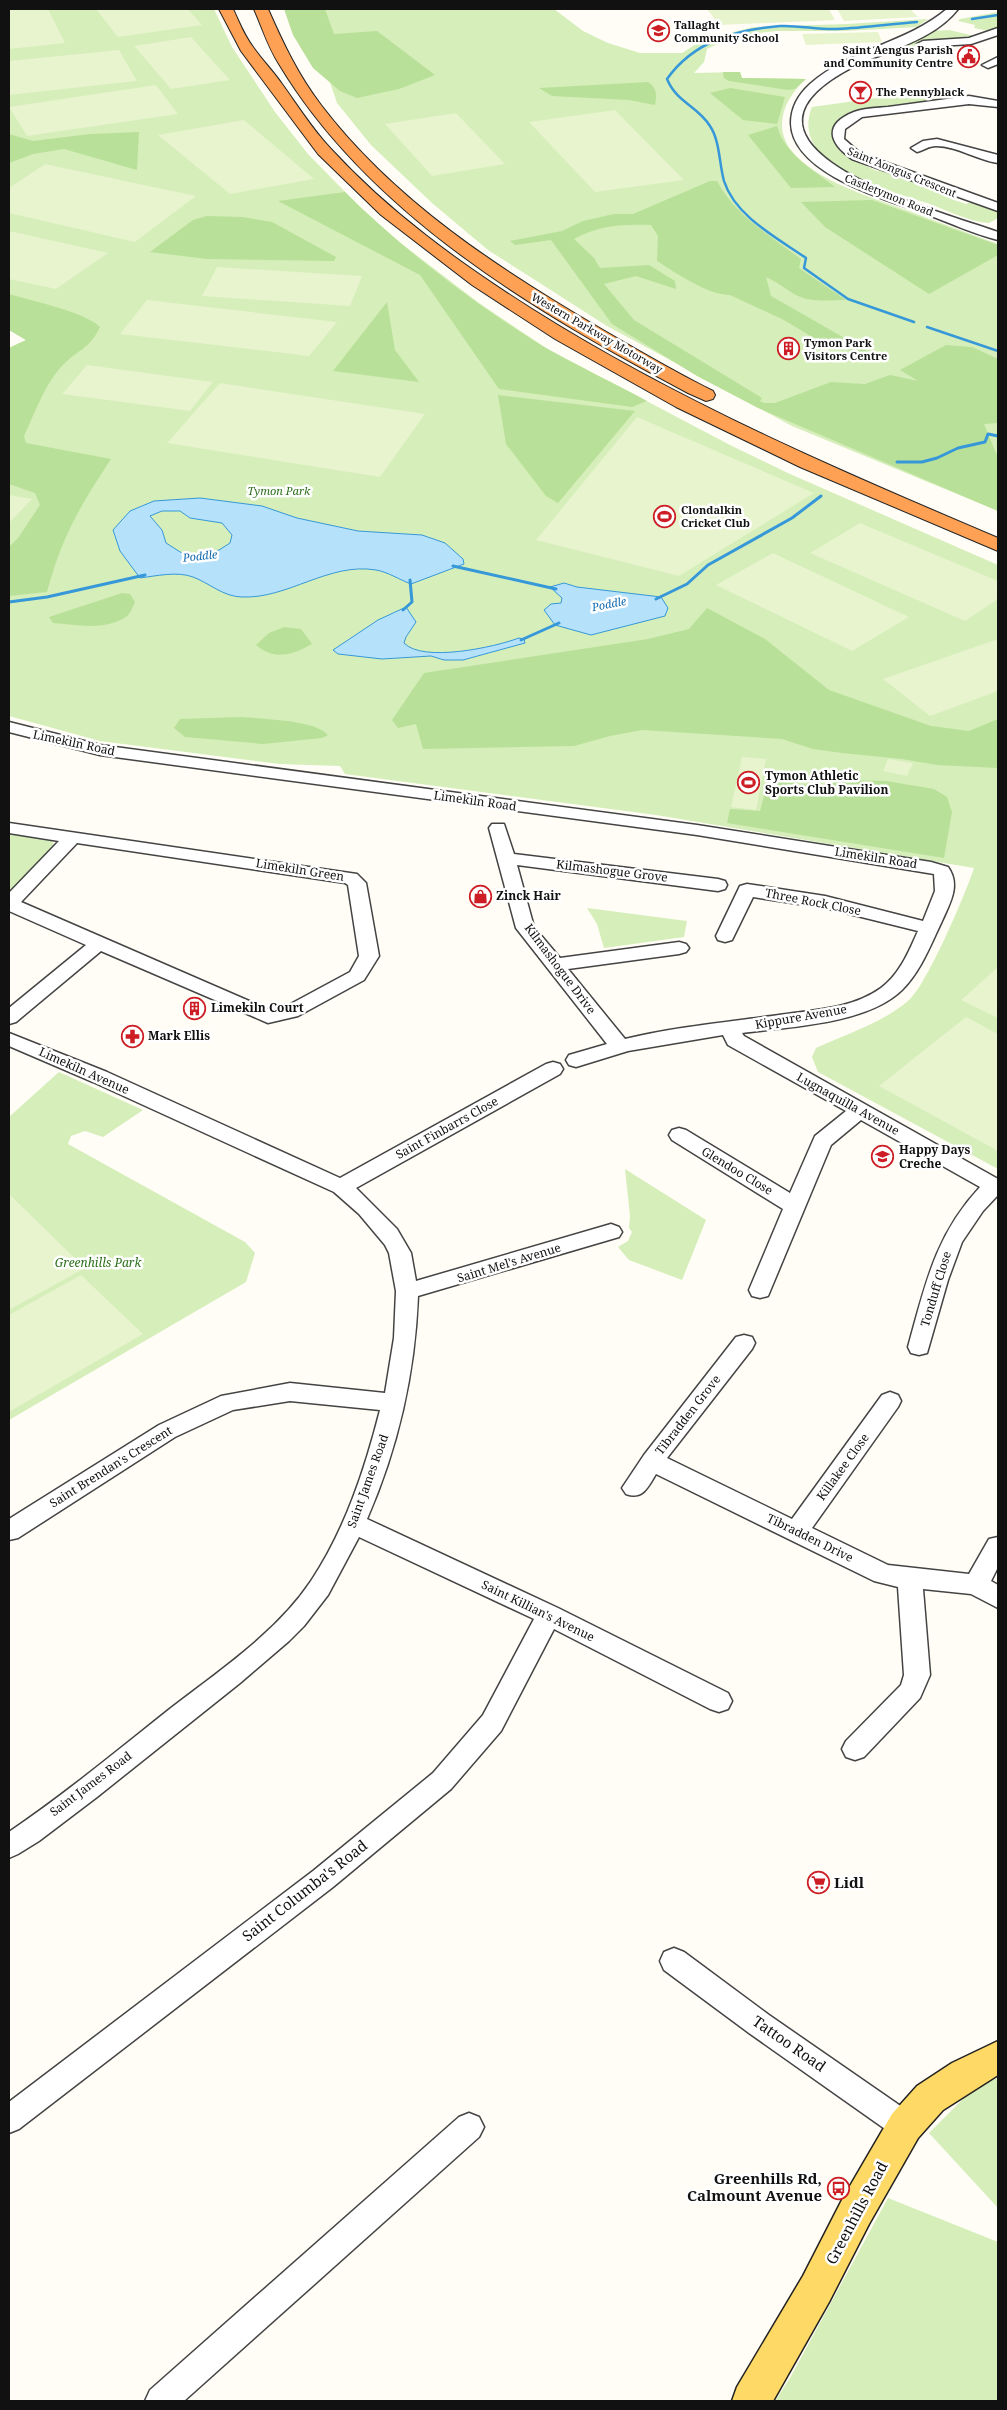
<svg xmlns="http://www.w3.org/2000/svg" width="1007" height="2410" font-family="'Noto Serif',serif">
<rect width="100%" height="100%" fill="#fffdf5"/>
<!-- green -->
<g fill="#d5eeba">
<path d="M9 9H214L232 47 275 112 308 154 360 207 398 241 479 303 546 348 730 445 790 474 998 565V1169L818 1072 812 1057 816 1048C846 1034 882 1023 908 1001 926 987 966 893 974 868L656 815 345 774 340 766 280 764 100 741 9 716V348L26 340 9 330Z"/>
<path d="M305 9H554L583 31 608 43 640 53H682L704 39 754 27 847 24 928 19 917 27 845 31H777L749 34 724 41 707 49 704 62 694 73 740 72 742 78 806 79C786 97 772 125 791 150 815 181 873 198 909 211 938 222 968 233 998 244V511L792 426 607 326 488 250 432 203 371 145 337 103Z"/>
<polygon points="998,12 998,29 989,31 974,28 975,25 958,21 960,19"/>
<polygon points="949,30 979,37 947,41 929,40 928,43 896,52 895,50 933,31"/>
<path d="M933 90 945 100 848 113 852 116 835 129C831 152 850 156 868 164L866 166 877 171 883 169 957 197 954 200 966 204 971 202 998 211V218L989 223C969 222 947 210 927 203 888 190 788 166 812 107Z"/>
<polygon points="9,832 48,838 52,841 55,848 13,893 9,895"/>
<polygon points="587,908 687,921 684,937 604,948 597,924"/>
<polygon points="59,1072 143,1110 103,1137 85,1131 71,1136 68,1144 245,1242 255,1253 246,1282 9,1420 9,1117"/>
<polygon points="625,1169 706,1220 682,1280 629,1260 618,1247 628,1241 632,1232 629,1228 630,1216"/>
<polygon points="998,2078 998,2208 929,2133 973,2089"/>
<polygon points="888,2198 998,2242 998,2401 775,2401 790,2378"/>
</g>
<!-- forest -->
<g fill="#b9e098">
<polygon points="284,9 325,9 334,34 377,31 435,75 399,89 357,98 340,91 313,68 293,35"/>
<polygon points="723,72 740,72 742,78 806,79 795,89 788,90 729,81 724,78"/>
<path d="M648 82C657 88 657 95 655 105L629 100 552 96 539 88Z"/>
<polygon points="730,88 785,97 777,124 743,120 710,93"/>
<path d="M777 126C785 155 813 169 835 187L791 188 748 135Z"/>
<polygon points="139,132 137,170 64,149 33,154 9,163 9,134 33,141 90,134"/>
<path d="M710 181H717C735 215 771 237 801 259L799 268 846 300C829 300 809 303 794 294 783 287 779 283 766 277L771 296 869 352 863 354H855L828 339 817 340 784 320 730 295C708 295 676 273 657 261L658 236 651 225C623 224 599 225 574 239L594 258 600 268 649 265 675 281 676 289 636 276 604 284 634 320 762 398 760 401 764 403H775L831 382 865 384 890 375 918 381 900 370 946 345 972 347 998 359V423L984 424 998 458V511L758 408 697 376 612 324 551 240 515 245 510 241 562 231 583 221 614 214H633Z"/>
<path d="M345 192C402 249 477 306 546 348 579 367 614 383 647 401L632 407 499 389 420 275 278 201Z"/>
<polygon points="872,200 998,245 998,255 929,294 825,227 801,202"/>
<polygon points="207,216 243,217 272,222 336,257 334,261 207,259 150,252 193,220"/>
<path d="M9 294C32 301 85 312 100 327 89 350 78 349 63 365 45 383 35 413 24 436L26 443 111 459C80 506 62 536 47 592L9 596V547L18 538 40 505 35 493 9 484V348L26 340 9 330Z"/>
<polygon points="387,302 395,350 419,382 333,371"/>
<polygon points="498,395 635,411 558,503 546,496 506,444"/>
<path d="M122 593 130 594 135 602C133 606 131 613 127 616 107 631 77 625 53 623L49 617Z"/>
<polygon points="707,608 765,639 829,690 931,726 969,731 998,719 998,768 937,765 902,759 842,753 813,749 782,739 642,730 610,736 574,746 423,749 416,724 398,728 392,720 424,673 648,639 689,629"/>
<path d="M284 627 301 629 312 644C292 655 275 661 256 645L269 633Z"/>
<path d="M242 717C262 719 316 720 328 735L322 738 263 744 185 737 174 728 180 719Z"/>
<polygon points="768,780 818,786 838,780 886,781 934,789 947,797 952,812 944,858 727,823 730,809 760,811"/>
</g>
<!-- pitch -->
<g fill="#e7f4cd">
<polygon points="9,9 48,9 65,43 9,49"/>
<polygon points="96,9 188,9 202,25 118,37"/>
<polygon points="707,9 829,9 835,20 719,25"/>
<polygon points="837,9 910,9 918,17 844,21"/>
<polygon points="878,32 882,42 806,45 802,34"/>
<polygon points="191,37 230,80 171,89 134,46"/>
<polygon points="119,50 137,81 9,95 9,61"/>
<polygon points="156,85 178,114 27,136 9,107"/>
<polygon points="615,110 684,180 595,192 529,122"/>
<polygon points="456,113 505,164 432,176 385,124"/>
<polygon points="244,120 314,179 230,194 158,135"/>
<polygon points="45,164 196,196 135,242 9,213 9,188"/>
<polygon points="9,231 108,253 56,289 9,279"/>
<polygon points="217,267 362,276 350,306 202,296"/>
<polygon points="147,300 337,322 309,356 120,334"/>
<polygon points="87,365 213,382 190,411 62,394"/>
<polygon points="220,383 425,414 380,477 167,443"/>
<polygon points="637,417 814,493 679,576 536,540"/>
<polygon points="9,495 32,499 9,523"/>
<polygon points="860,523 998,581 998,599 965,621 810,553"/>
<polygon points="773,553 909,617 852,651 716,585"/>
<polygon points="998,639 998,691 930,716 883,679"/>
<polygon points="742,757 766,759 756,810 731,807"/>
<polygon points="888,759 913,763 907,776 883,771"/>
<polygon points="998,967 998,1018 961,1000"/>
<polygon points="966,1017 998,1034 998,1151 879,1086"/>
<polygon points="9,1194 85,1268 9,1310"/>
<polygon points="81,1275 143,1334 9,1412 9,1315"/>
</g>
<!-- water -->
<g fill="#b5e1fb" stroke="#3698d8" fill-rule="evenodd">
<path d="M200 498 262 506 297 518 358 531 422 535 445 543 463 559 464 564 411 584C400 580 388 572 376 570 329 562 288 599 242 597 224 597 209 583 193 577 177 571 156 576 140 578L120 551 113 530 130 511 154 501ZM162 511H180L190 518 222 523 232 535 230 543 219 550 196 555H185L166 543 162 530 150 516Z"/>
<polygon points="564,583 577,587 661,597 668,608 665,616 591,635 555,625 544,610 551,604 561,603 562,598 550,587"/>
<path d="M406 607 416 622 406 637 404 643C423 663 495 647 519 638L524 639 525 643 463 660H444L431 656 382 659 338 654 333 650 378 620Z"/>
</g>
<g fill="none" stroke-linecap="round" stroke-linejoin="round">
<!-- stream-far1 -->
<g stroke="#3698d8" stroke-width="2.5">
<polyline points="972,19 998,15"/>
<path d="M914 322 848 299 804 268 806 258C777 238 735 216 724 181 719 163 720 141 710 126 698 106 677 103 667 79 694 41 735 30 780 26 799 25 818 30 837 29 864 28 890 24 917 22"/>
<polyline points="927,327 998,351"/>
</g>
<!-- stream -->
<g stroke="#3698d8" stroke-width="3">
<polyline points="897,462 922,462 937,458 958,448 985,442 988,434 998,436"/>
<polyline points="453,566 556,589"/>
<polyline points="656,599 687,584 708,565 792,518 821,496"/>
<polyline points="9,602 47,597 145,575"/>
<polyline points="403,610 412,602 410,580"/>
<polyline points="521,640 559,623"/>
</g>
<defs>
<g id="minor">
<path d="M947 9H958C933 41 887 50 853 67 698 147 939 211 998 232V240C974 234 950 223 926 214 887 200 792 174 791 123 791 107 799 94 810 84 850 49 907 43 947 9Z"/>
<polygon points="998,28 998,35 971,44 923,47 917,44 923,41 969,38"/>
<polygon points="998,57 998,64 988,68 982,65"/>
<path d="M969 96 998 101V107L969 104 862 117 845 129 844 139 860 153 998 203V211L852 159C828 142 824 124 854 112 864 108 878 108 888 107 915 103 942 100 969 96Z"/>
<path d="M937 139 998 155V163C977 160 957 146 936 146 929 146 924 150 917 152L911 148 923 141Z"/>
<path d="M9 722 100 745 697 825 931 862 948 867C961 885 950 903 942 921 931 944 921 971 902 990 867 1024 789 1027 742 1033L744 1036 998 1179V1195L983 1211 962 1242 948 1280 927 1353 919 1355 911 1353 908 1347C925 1286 935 1235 980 1187L861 1120 831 1145 768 1296 760 1298 752 1296 749 1290 783 1209 672 1140 669 1135 672 1130 679 1128 686 1130 790 1193 815 1136 846 1111 728 1045 723 1035 628 1051 576 1067 569 1065 566 1060 569 1055 607 1044 516 928 489 828 492 824H504L514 854 718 879 725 881 727 885 725 889 718 891 517 865 534 927 560 958 679 942 686 944 689 948 686 952 679 954 568 969 625 1039C675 1027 728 1022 779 1015 813 1010 852 1009 881 988 900 974 909 951 918 931L825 908 753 897 732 940 725 942 718 940 716 936 740 886 747 884 825 896 923 921 935 891 934 874 697 835 100 755 9 732Z"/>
<path d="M9 823 357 874 366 883 379 956 364 980 298 1016 268 1023 101 951 16 1022 9 1024V1008L86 945 9 911V893L59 841 9 833ZM77 843 345 883 348 885 359 956 350 972 285 1007 270 1010 21 902Z"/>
<path d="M9 1033 107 1072 340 1178 546 1064 553 1062 560 1064 563 1069 560 1074 356 1188 397 1229 411 1253 416 1281 611 1224 619 1227 622 1232 619 1237 418 1296C415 1374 398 1448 367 1519L558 1608 728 1693 732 1701 728 1709 719 1712 710 1709 554 1629 501 1731 451 1789 333 1887 19 2129 9 2133V2102L313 1871 433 1773 483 1715 534 1619 359 1537 328 1595 304 1626 289 1641 240 1683 97 1797 39 1841 18 1854 9 1858V1832C65 1794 118 1750 171 1708 220 1670 276 1633 311 1581 345 1530 365 1469 380 1410L290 1401 233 1410 175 1437 18 1538 9 1540V1519L159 1425 221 1396 290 1383 385 1393 394 1338 396 1291 389 1253 385 1245 359 1214 334 1192 93 1082 9 1046Z"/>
<path d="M744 1335 752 1337 755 1343 752 1349 667 1458 792 1519 882 1395 890 1392 898 1395 901 1401 898 1407 812 1528 888 1565 969 1574 989 1539 998 1537V1567L991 1581 998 1585V1608L971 1594 923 1589 930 1675 920 1698 864 1757 855 1760 846 1757 842 1749 846 1741 901 1685 904 1675 898 1587 874 1581 656 1474C648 1487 643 1500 626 1494L622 1488 644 1455 736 1337Z"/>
<polygon points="674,1948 684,1952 769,2015 915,2116 920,2126 915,2136 905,2140 895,2136 749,2033 664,1970 660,1961 664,1952"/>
<polygon points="469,2113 479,2117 484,2127 479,2137 184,2401 145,2401 150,2390 459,2117"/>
</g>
<polygon id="major" points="998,2041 998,2075 943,2110 918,2138 869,2224 829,2302 773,2401 732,2401 737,2387 803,2276 843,2198 892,2114 917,2086 952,2063"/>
<g id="highway">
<path d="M219 9H233C239 22 244 35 253 47 262 60 273 71 282 84 298 106 312 129 331 149 389 212 459 263 532 309 679 402 838 470 998 538V551L800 467 676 407 555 339 472 285 381 215 318 154 241 51Z"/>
<path d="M254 9H268C283 43 298 75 321 105 394 201 500 270 603 330 639 351 675 372 713 391L715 395 713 399 706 401 688 393C537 313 369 214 279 64 268 47 262 27 254 9Z"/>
</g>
</defs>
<!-- minor casing -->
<use href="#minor" stroke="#444" stroke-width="3"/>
<!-- major casing -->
<use href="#major" stroke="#222" stroke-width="3"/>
<!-- highway casing -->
<use href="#highway" stroke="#222" stroke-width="2"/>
<!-- minor -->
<use href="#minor" fill="#fff" fill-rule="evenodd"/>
<!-- major -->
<use href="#major" fill="#ffd965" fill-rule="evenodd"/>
<!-- highway -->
<use href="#highway" fill="#fea154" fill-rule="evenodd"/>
</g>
<!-- icons -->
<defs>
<symbol id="school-ring" viewBox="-11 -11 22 22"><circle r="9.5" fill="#fff" stroke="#cd1d25" stroke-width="1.5"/><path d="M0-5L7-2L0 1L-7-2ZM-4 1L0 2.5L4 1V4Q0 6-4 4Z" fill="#cd1d25"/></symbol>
<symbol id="civic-ring" viewBox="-11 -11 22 22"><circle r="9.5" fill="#fff" stroke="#cd1d25" stroke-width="1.5"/><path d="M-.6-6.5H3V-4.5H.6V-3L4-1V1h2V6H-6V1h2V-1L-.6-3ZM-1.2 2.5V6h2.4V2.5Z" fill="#cd1d25"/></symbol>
<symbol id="bar-ring" viewBox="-11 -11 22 22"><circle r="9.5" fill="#fff" stroke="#cd1d25" stroke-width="1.5"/><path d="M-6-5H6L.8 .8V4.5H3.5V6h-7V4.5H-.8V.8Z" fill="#cd1d25"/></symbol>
<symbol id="building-ring" viewBox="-11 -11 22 22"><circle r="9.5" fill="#fff" stroke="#cd1d25" stroke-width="1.5"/><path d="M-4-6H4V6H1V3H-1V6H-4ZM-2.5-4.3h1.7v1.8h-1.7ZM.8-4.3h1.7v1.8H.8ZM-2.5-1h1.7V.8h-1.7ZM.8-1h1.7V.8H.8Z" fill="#cd1d25"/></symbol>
<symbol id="stadium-ring" viewBox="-11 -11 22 22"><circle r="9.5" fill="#fff" stroke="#cd1d25" stroke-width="1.5"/><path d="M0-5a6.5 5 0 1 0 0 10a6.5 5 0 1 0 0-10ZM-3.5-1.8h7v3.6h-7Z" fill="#cd1d25"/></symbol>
<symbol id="shop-ring" viewBox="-11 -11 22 22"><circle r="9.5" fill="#fff" stroke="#cd1d25" stroke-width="1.5"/><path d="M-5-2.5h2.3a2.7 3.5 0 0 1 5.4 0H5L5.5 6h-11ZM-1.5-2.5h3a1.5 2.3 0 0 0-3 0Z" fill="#cd1d25"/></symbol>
<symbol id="pharmacy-ring" viewBox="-11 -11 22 22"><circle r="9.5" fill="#fff" stroke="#cd1d25" stroke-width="1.5"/><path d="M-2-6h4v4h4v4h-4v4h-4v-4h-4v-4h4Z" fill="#cd1d25"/></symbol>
<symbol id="supermarket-ring" viewBox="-11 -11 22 22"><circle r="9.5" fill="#fff" stroke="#cd1d25" stroke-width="1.5"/><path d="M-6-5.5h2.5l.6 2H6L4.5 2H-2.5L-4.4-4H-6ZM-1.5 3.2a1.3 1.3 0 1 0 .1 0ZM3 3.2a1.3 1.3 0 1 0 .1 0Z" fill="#cd1d25"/></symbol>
<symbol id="bus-ring" viewBox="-11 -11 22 22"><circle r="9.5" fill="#fff" stroke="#cd1d25" stroke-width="1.5"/><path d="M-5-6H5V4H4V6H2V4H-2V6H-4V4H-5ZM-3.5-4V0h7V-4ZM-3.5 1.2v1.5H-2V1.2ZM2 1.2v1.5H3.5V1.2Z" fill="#cd1d25"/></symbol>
</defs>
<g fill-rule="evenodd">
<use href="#school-ring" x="646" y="18" width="25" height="25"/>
<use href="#civic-ring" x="956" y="44" width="25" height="25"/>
<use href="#bar-ring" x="848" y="80" width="25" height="25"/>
<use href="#building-ring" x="776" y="336" width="25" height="25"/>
<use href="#stadium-ring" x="652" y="504" width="25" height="25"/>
<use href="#stadium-ring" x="736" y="770" width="25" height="25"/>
<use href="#shop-ring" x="468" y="884" width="25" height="25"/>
<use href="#building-ring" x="182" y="996" width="25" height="25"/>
<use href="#pharmacy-ring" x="120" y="1024" width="25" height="25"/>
<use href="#school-ring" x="870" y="1144" width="25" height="25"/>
<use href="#supermarket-ring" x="806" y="1870" width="25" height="25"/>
<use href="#bus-ring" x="826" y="2176" width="25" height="25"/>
</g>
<g text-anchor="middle" stroke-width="5" stroke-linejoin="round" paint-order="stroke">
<!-- far-poi labels -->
<g font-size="11" font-weight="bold" fill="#111" stroke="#fff" text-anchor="start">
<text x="674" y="29">Tallaght<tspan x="674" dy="13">Community School</tspan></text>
<text x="953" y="54" text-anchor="end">Saint Aengus Parish<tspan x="953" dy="13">and Community Centre</tspan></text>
<text x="876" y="96">The Pennyblack</text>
<text x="804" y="347">Tymon Park<tspan x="804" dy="13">Visitors Centre</tspan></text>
<text x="681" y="514">Clondalkin<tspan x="681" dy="13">Cricket Club</tspan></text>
</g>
<!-- far-street labels -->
<g font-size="11" fill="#111" stroke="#fff">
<text transform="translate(902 172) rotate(22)" y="4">Saint Aongus Crescent</text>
<text transform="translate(889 195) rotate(22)" y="4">Castletymon Road</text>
<text transform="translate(597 333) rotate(30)" y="4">Western Parkway Motorway</text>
</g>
<!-- far-park labels -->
<g font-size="11" font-style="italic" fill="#2c6f1a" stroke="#fff">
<text x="279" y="495">Tymon Park</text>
</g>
<!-- far-water labels -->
<g font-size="11" font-style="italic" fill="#0e69ae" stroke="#fff">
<text transform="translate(200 556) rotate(-6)" y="4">Poddle</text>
<text transform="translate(609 604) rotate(-11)" y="4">Poddle</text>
</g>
<!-- street labels -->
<g font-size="12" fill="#111" stroke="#fff">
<text transform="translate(74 743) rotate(12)" y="4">Limekiln Road</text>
<text transform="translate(475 801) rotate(8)" y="4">Limekiln Road</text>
<text transform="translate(876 858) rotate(9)" y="4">Limekiln Road</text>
<text transform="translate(300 870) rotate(9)" y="4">Limekiln Green</text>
<text transform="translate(612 871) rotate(7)" y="4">Kilmashogue Grove</text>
<text transform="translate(813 902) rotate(11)" y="4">Three Rock Close</text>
<text transform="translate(560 969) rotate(53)" y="4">Kilmashogue Drive</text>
<text transform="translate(801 1017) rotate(-10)" y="4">Kippure Avenue</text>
<text transform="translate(84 1071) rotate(24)" y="4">Limekiln Avenue</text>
<text transform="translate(848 1104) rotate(29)" y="4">Lugnaquilla Avenue</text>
<text transform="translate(447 1128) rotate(-29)" y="4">Saint Finbarrs Close</text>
<text transform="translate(737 1171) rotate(31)" y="4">Glendoo Close</text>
<text transform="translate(509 1263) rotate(-17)" y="4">Saint Mel's Avenue</text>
<text transform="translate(936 1289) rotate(-73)" y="4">Tonduff Close</text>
<text transform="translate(688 1415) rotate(-52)" y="4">Tibradden Grove</text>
<text transform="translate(111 1467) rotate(-32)" y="4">Saint Brendan's Crescent</text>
<text transform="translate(843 1467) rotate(-54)" y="4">Killakee Close</text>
<text transform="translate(368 1481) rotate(-70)" y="4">Saint James Road</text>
<text transform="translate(810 1538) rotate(26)" y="4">Tibradden Drive</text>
<text transform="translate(538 1611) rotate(26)" y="4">Saint Killian's Avenue</text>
<text transform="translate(91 1784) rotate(-37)" y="4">Saint James Road</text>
</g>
<!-- poi labels -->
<g font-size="12" font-weight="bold" fill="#111" stroke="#fff" text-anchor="start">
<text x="765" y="780">Tymon Athletic<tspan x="765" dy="14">Sports Club Pavilion</tspan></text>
<text x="496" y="900">Zinck Hair</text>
<text x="211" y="1012">Limekiln Court</text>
<text x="148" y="1040">Mark Ellis</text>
<text x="899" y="1154">Happy Days<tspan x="899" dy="14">Creche</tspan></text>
</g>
<!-- park labels -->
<g font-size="12" font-style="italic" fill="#2c6f1a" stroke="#fff">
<text x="98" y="1267">Greenhills Park</text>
</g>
<!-- near-poi labels -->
<g font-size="15" font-weight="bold" fill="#111" stroke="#fff" text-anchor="start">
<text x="834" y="1888">Lidl</text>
<text x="822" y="2184" text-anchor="end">Greenhills Rd,<tspan x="822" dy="17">Calmount Avenue</tspan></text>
</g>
<!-- near-street labels -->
<g font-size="15" fill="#111" stroke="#fff">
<text transform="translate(305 1891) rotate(-38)" y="5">Saint Columba's Road</text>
<text transform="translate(789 2044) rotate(35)" y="5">Tattoo Road</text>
<text transform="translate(857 2213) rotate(-62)" y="5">Greenhills Road</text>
</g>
</g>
<!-- border -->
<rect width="1007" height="2410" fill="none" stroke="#111111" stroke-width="20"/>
</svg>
